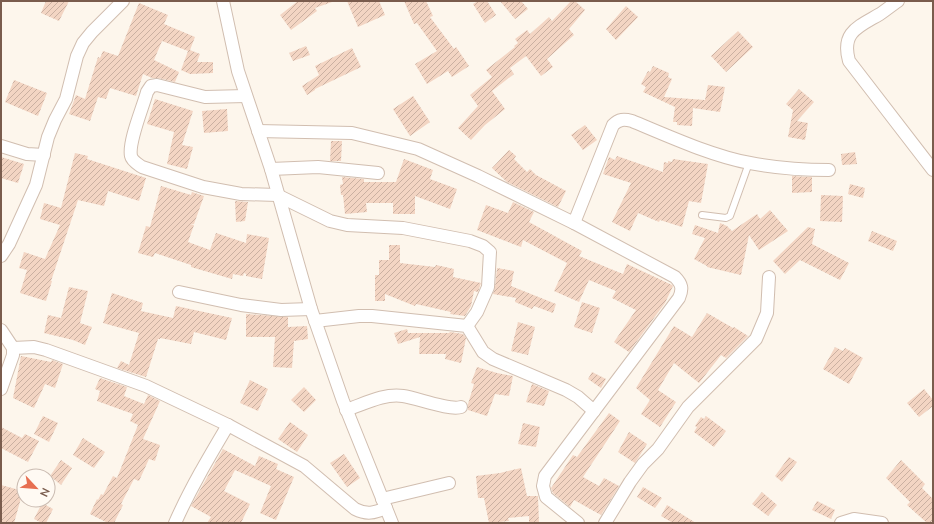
<svg xmlns="http://www.w3.org/2000/svg" width="934" height="524" font-family="'Nunito Sans',sans-serif">
<defs>
<pattern id="building-hatch" width="6" height="6" patternUnits="userSpaceOnUse"><rect width="6" height="6" fill="#f3d5c3"/><path d="M-1 1l2-2M0 6l6-6M5 7l2-2" fill="none" stroke="#cab0a1"/></pattern>
</defs>
<rect width="100%" height="100%" fill="#fdf6ec"/>
<!-- building -->
<g fill="url(#building-hatch)">
<polygon points="46,1 69,1 59,21 41,13"/>
<polygon points="298,1 332,1 332,2 315,8 317,11 291,30 280,15"/>
<polygon points="347,1 379,1 385,15 358,27"/>
<polygon points="404,1 426,1 433,16 430,17 454,49 456,47 469,66 452,77 448,71 427,84 415,64 437,51 417,23 414,24"/>
<polygon points="478,1 487,1 496,15 485,23 473,4"/>
<polygon points="500,1 521,1 528,9 515,19"/>
<polygon points="571,1 575,1 585,10 569,29 574,35 547,59 553,67 541,76 526,56 510,68 514,74 492,91 505,109 485,125 471,140 458,128 478,106 470,95 492,77 486,70 515,47 514,46 518,43 515,39 527,30 530,34 549,17 552,21"/>
<polygon points="139,3 168,15 164,24 195,37 190,50 200,54 197,62 213,62 213,73 190,74 181,70 188,51 162,41 154,60 179,72 175,82 159,78 152,78 143,74 136,96 110,88 106,99 98,97 90,121 69,114 76,95 85,99 98,57 100,58 103,51 118,56"/>
<polygon points="626,6 638,17 616,40 606,29"/>
<polygon points="738,31 753,47 726,72 711,56"/>
<polygon points="306,46 310,55 293,61 289,53"/>
<polygon points="352,48 361,67 315,89 315,90 307,95 302,86 319,75 315,66"/>
<polygon points="653,66 669,73 668,77 672,79 664,97 705,100 708,85 725,87 720,112 693,108 692,126 677,125 677,122 673,122 675,107 643,92 646,87 641,84 648,71 650,72"/>
<polygon points="14,80 47,93 38,116 5,102"/>
<polygon points="799,89 814,102 797,121 808,123 805,140 788,137 793,110 786,104"/>
<polygon points="413,96 430,122 410,136 393,109"/>
<polygon points="155,99 193,111 182,145 193,147 187,169 167,164 174,132 147,124"/>
<polygon points="227,109 228,131 204,133 202,111"/>
<polygon points="585,125 597,140 583,150 571,135"/>
<polygon points="331,141 342,141 341,161 330,161"/>
<polygon points="509,150 516,156 514,159 527,172 530,169 536,175 566,191 558,207 507,182 492,168"/>
<polygon points="855,152 857,164 842,165 841,154"/>
<polygon points="75,153 88,156 87,159 146,178 139,201 108,191 104,206 78,200 51,281 52,281 46,301 20,293 27,270 19,268 24,252 45,259 60,225 40,219 44,203 61,208"/>
<polygon points="617,156 663,172 664,162 668,163 668,161 672,162 673,159 708,164 701,203 689,201 682,227 660,220 659,222 638,213 630,231 612,222 631,183 603,174 609,157 615,160"/>
<polygon points="1,157 24,164 18,183 1,178"/>
<polygon points="404,159 433,170 430,179 457,189 450,209 415,196 415,214 393,214 393,203 366,203 367,212 345,214 343,195 341,195 340,185 343,184 342,177 364,179 364,182 396,182"/>
<polygon points="792,176 812,177 812,192 792,193"/>
<polygon points="850,184 865,188 863,198 848,194"/>
<polygon points="161,186 191,195 192,192 204,196 194,224 190,224 194,225 188,242 210,250 216,233 246,243 247,234 269,238 262,279 246,276 246,274 244,273 243,276 233,274 232,279 191,267 191,265 155,253 153,257 138,253 146,226 150,227"/>
<polygon points="821,195 843,196 842,222 820,221"/>
<polygon points="235,201 248,202 245,221 236,222"/>
<polygon points="513,202 534,212 529,222 582,251 579,256 623,274 627,264 672,285 673,286 665,303 629,352 614,342 636,310 612,298 616,291 589,280 579,302 554,291 567,263 523,240 521,247 477,230 486,205 508,213"/>
<polygon points="770,210 788,231 759,250 749,235 741,275 707,267 707,266 694,259 705,238 692,234 695,225 718,233 720,223 727,226 732,231 757,214 760,219"/>
<polygon points="808,227 815,229 812,244 849,263 840,280 800,260 785,274 773,261"/>
<polygon points="872,231 897,241 893,251 868,241"/>
<polygon points="389,245 400,245 400,263 435,267 436,265 454,269 453,277 481,283 478,292 474,291 471,306 465,316 450,314 451,312 416,304 415,306 385,294 385,301 375,301 375,275 379,275 379,260 389,260"/>
<polygon points="497,268 514,271 511,286 556,304 553,313 534,306 532,309 515,302 516,298 493,294 495,287"/>
<polygon points="69,287 88,291 80,323 92,327 85,345 73,340 44,333 48,315 61,318"/>
<polygon points="112,293 143,303 141,311 173,318 176,306 232,318 226,340 194,332 191,344 160,338 160,339 158,339 146,377 117,368 121,361 129,365 139,333 103,323"/>
<polygon points="582,302 600,308 592,333 574,327"/>
<polygon points="707,313 733,328 734,327 748,336 726,358 721,355 699,383 674,363 658,390 676,402 660,427 641,414 650,400 636,388 674,326 692,337"/>
<polygon points="246,314 288,317 288,327 307,326 308,339 294,341 292,368 273,367 275,337 246,337"/>
<polygon points="518,322 535,327 528,355 511,351"/>
<polygon points="407,329 408,333 449,333 450,332 463,334 466,338 461,363 445,359 446,354 419,354 420,337 398,344 394,333"/>
<polygon points="835,347 843,351 845,348 863,358 849,384 823,369"/>
<polygon points="21,356 51,362 52,360 63,364 55,388 45,384 34,408 13,398"/>
<polygon points="477,367 497,373 513,376 509,396 495,394 487,416 468,410 468,404 474,384 471,383"/>
<polygon points="592,372 606,379 601,388 588,379"/>
<polygon points="100,378 127,387 124,396 144,404 148,395 160,401 143,439 160,445 155,461 149,459 139,481 134,479 121,504 123,505 114,523 108,523 90,514 97,499 98,500 101,494 103,495 113,476 117,478 138,425 130,421 133,414 97,401 100,391 95,389"/>
<polygon points="250,380 268,389 258,411 240,403"/>
<polygon points="532,384 549,391 544,406 526,402"/>
<polygon points="304,387 316,400 304,412 291,400"/>
<polygon points="924,389 933,400 933,406 919,417 907,403"/>
<polygon points="609,413 620,421 583,477 599,486 604,478 619,486 601,515 574,500 570,507 553,493 551,488 573,455 577,457"/>
<polygon points="43,416 58,423 49,442 34,434"/>
<polygon points="706,416 726,431 714,447 694,432 697,427 695,426 701,417 704,419"/>
<polygon points="290,422 308,435 297,452 278,439"/>
<polygon points="523,423 540,427 536,447 518,444"/>
<polygon points="1,427 22,438 25,434 39,441 28,462 1,448"/>
<polygon points="629,432 647,444 635,463 618,452"/>
<polygon points="83,438 105,452 94,468 73,455"/>
<polygon points="223,449 255,466 259,456 278,464 276,469 294,477 276,520 260,513 271,486 235,470 224,491 250,504 241,523 207,523 211,517 191,506"/>
<polygon points="344,454 360,478 347,487 330,463"/>
<polygon points="789,457 797,462 782,482 775,476"/>
<polygon points="61,460 72,468 61,485 50,476"/>
<polygon points="901,460 925,484 922,488 933,499 933,523 927,523 907,505 910,502 886,478"/>
<polygon points="521,468 527,496 538,496 539,523 529,523 529,516 508,518 509,521 489,523 484,498 478,498 476,476 500,473"/>
<polygon points="1,485 23,491 14,523 1,523"/>
<polygon points="643,487 662,498 655,508 637,497"/>
<polygon points="762,492 777,505 768,516 752,504"/>
<polygon points="817,501 835,510 831,519 812,510"/>
<polygon points="42,503 53,509 46,523 42,523 34,519"/>
<polygon points="667,505 696,523 673,523 661,516"/>
</g>
<g fill="none" stroke-linecap="round" stroke-linejoin="round">
<defs>
<polyline id="lane" points="702,215 726,218 730,216 749,163"/>
<g id="street">
<polyline points="223,1 238,71 271,169 311,309 343,401 392,523"/>
<path d="M898 1C892 5 886 10 880 14 858 27 841 32 849 61L933 170"/>
<path d="M246 96 205 97 157 85 151 86 147 92C143 107 128 142 131 156 132 161 138 164 142 167L203 187 241 194 277 195 330 221 347 225 403 228 470 241 483 246 490 252 488 287 477 312 467 326"/>
<path d="M258 131 352 133 418 149 478 176 574 223 675 277C682 284 683 289 679 298L545 476 543 486 546 497 578 523"/>
<polyline points="1,146 27,154 44,155"/>
<polyline points="271,169 318,167 378,173"/>
<path d="M574 223 613 125C619 119 624 119 632 121 668 136 712 156 750 163 776 168 802 170 829 170"/>
<polyline points="1,256 9,244 36,185 48,137 55,120 66,99 77,56 83,43 92,32 123,1"/>
<polyline points="179,292 241,305 281,310 311,309"/>
<polyline points="315,321 359,316 372,316 467,326 483,352 493,359 566,390 578,397 594,411"/>
<polyline points="1,330 13,348 13,355 1,389"/>
<path d="M13 348 34 347 46 350 146 386 228 425 304 466 355 509C367 515 374 513 386 508"/>
<path d="M346 410C364 404 384 393 403 396 417 398 450 411 461 407"/>
<polyline points="382,499 449,483"/>
<path d="M175 523C190 489 209 457 228 425"/>
<polyline points="605,523 630,482 643,464 658,449 688,407 756,339 767,313 769,277"/>
<polyline points="841,523 854,519 882,523"/>
</g>
</defs>
<!-- lane casing -->
<use href="#lane" stroke="#d1beb0" stroke-width="8"/>
<!-- street casing -->
<use href="#street" stroke="#d1beb0" stroke-width="14"/>
<!-- lane -->
<use href="#lane" stroke="#fff" stroke-width="6"/>
<!-- street -->
<use href="#street" stroke="#fff" stroke-width="12"/>
</g>
<!-- border -->
<rect width="934" height="524" fill="none" stroke="#7a5c4d" stroke-width="4"/>
<!-- north arrow -->
<g transform="translate(36 488) rotate(116)"><circle r="19" fill="#fffaf3" stroke="#cabbb1"/>
<path d="M0-3L7 15L0 10L-7 15Z" fill="#e76f51"/>
<text y="-6" font-size="11" font-weight="bold" text-anchor="middle" fill="#7a5c4d">N</text>
</g>
</svg>
